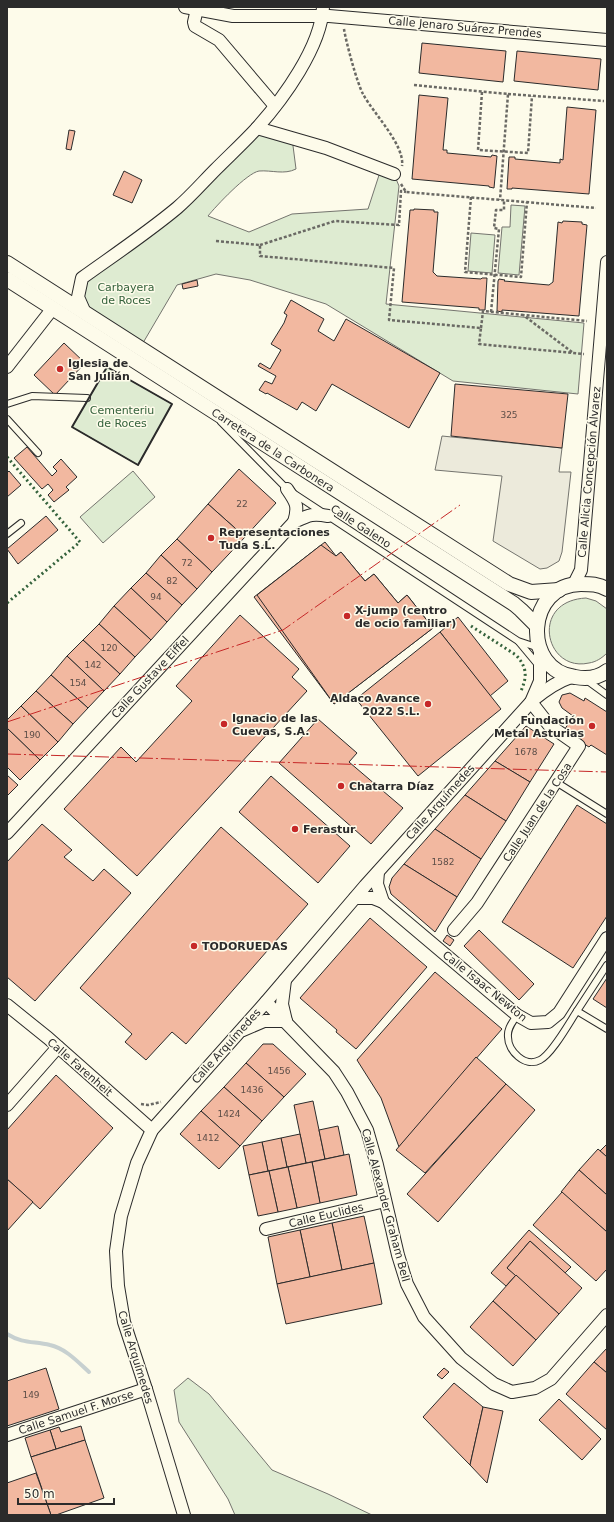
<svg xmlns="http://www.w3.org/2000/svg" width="614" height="1522" font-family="'DejaVu Sans',sans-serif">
<rect width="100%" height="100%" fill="#fdfbea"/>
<!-- green -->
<g fill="#deebd1" stroke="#74746e">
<path d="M257 128 292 138 296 169C284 175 272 170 259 171 247 173 216 206 208 216L249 232 292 214 368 209 381 169 394 174 399 186 386 304 584 323 578 394 453 381 326 304 250 280 216 274 177 285 140 348 85 313 79 286 127 246Z"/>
<polygon points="511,205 525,206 519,275 498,273 502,227 510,227"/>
<polygon points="471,233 495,235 492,273 468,271"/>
<polygon points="107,367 172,404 138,465 72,427"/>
<polygon points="133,471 155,497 103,543 80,517"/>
<path d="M586 598 596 601 607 609V653C602 658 596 662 589 663 545 673 529 601 586 598Z"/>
<polygon points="188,1378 209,1394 272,1470 328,1494 372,1515 235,1515 228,1499 179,1422 174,1390"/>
</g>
<!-- parking -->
<polygon fill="#eceadb" stroke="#74746e" points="442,436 562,448 559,472 571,472 562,552 559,561 547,568 540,569 493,541 502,476 435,470"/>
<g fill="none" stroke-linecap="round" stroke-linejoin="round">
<!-- stream -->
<path stroke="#c7d0d0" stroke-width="4" d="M7 1334C23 1344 34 1341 50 1345 65 1348 78 1362 89 1372"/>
</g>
<!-- building -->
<g fill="#f2b8a0" stroke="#2b2b2b">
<polygon points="422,43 506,51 503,82 419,73"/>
<polygon points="517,51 601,59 598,90 514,81"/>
<polygon points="419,95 448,98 443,150 447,150 447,153 491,157 492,155 497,156 494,188 489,187 489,186 412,179"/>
<polygon points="567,107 596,110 589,194 512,188 512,189 507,189 509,157 515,157 515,159 560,163 560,159 563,160"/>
<polygon points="69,130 75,131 71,150 66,149"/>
<polygon points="124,171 142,180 132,203 113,195"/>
<polygon points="414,209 434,210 434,212 438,212 433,272 437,276 481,279 482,278 487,278 485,310 479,310 479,308 402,302 410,210 414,210"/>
<polygon points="563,221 582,222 582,224 587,225 579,316 502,310 502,312 497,311 498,281 499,279 505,280 504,281 549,285 553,282 558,222 562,223"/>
<polygon points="197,280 198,286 183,289 182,284"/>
<polygon points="291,300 324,319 318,331 334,341 346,319 440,373 409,428 332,384 316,411 302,402 297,410 267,393 266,394 259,390 265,381 272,384 276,376 258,366 260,363 270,369 281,350 271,344 284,323 287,315 284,313"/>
<polygon points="64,343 85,363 55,395 34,375"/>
<polygon points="455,384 568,394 562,448 451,436"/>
<polygon points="27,447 52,476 57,471 53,467 61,459 77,477 66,487 69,490 54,502 48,495 53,490 48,484 42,489 14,458"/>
<polygon points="239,469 276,503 245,537 208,504"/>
<polygon points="9,471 21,485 7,497 7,473"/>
<polygon points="208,504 245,537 212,572 177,539"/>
<polygon points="46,516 58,530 18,564 7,549"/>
<polygon points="177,539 212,572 197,589 161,555"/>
<polygon points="325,542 336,556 341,552 365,581 374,574 398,603 407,595 433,628 334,704 254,597"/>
<polygon points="321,545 336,556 341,552 365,581 374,574 398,603 407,595 433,628 334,704 257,595"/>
<polygon points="161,555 197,589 182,605 146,573"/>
<polygon points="146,573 182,605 167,622 131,588"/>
<polygon points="131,588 167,622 151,640 114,606"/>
<polygon points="114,606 151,640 135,657 99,624"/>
<polygon points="240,615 299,669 292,677 307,691 137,876 64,809 121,747 136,762 192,701 176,686"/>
<polygon points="458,617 508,681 490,696 440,632"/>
<polygon points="99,624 135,657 120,674 83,640"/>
<polygon points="440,632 501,709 418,776 356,699"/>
<polygon points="83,640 120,674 104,691 67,656"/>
<polygon points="67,656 104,691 88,708 51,675"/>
<polygon points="51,675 88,708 73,724 36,691"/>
<polygon points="36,691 73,724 58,742 21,706"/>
<polygon points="570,693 584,701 585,698 607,712 607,755 591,745 589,747 581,742 582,740 565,729 573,716 562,708 559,702 562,695"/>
<polygon points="21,706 58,742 40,760 7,728 7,720"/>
<polygon points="318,719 357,753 349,762 403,808 371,844 279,763"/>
<polygon points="526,726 554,744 530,782 495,761"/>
<polygon points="7,728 40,760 20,780 7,767"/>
<polygon points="495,761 530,782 506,821 465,795"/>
<polygon points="7,775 18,785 7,796"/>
<polygon points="271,776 350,846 318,883 239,812"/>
<polygon points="465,795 506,821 481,859 435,829"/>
<polygon points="577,805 607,824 607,916 573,968 502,922"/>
<polygon points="42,824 72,850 64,857 93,881 104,869 131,893 35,1001 7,977 7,862"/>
<polygon points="221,827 308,904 186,1044 172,1032 146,1060 125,1042 132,1034 80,988"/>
<polygon points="435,829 481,859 457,897 404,864"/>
<polygon points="404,864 457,897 435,932 391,894 389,887 392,878"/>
<polygon points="370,918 427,967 356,1049 336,1032 337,1030 300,998"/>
<polygon points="479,930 534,984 519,1000 464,946"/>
<polygon points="447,935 454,940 450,946 443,941"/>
<polygon points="435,972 502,1029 399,1147 381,1098 357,1060"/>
<polygon points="607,978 607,1008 593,999"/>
<polygon points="263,1044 273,1044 306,1074 284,1097 246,1063"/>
<polygon points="476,1057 506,1084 425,1173 396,1150"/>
<polygon points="246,1063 284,1097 262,1121 224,1087"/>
<polygon points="56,1075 113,1128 40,1209 7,1179 7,1130"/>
<polygon points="506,1084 535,1110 438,1222 407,1194"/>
<polygon points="224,1087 262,1121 240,1146 201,1111"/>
<polygon points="313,1101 325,1159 306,1163 294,1105"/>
<polygon points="201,1111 240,1146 219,1169 180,1134"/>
<polygon points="338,1126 344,1155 325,1159 319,1130"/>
<polygon points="300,1134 306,1163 287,1167 281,1138"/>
<polygon points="281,1138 287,1167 268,1171 262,1142"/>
<polygon points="262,1142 268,1171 249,1175 243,1146"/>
<polygon points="607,1144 607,1157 600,1151"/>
<polygon points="598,1149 607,1157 607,1195 579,1170"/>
<polygon points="349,1154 357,1195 320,1203 312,1162"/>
<polygon points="312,1162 320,1203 297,1208 288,1167"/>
<polygon points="288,1167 297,1208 278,1212 269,1171"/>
<polygon points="579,1170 607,1195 607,1232 561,1192"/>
<polygon points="269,1171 278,1212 258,1216 249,1175"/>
<polygon points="7,1179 33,1202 7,1231"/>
<polygon points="562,1192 607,1232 607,1269 596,1281 533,1225"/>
<polygon points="364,1216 374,1263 342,1270 332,1223"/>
<polygon points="332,1223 342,1270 310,1277 300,1230"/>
<polygon points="300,1230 310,1277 277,1284 268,1237"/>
<polygon points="529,1230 571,1267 565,1273 530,1241 507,1268 516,1275 506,1286 491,1273"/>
<polygon points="530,1241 582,1288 559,1314 507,1268"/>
<polygon points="374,1263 382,1304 286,1324 277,1284"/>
<polygon points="516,1275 559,1314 536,1340 493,1301"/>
<polygon points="493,1301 536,1340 513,1366 470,1327"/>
<polygon points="607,1348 607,1373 594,1362"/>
<polygon points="594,1362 607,1373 607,1430 566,1394"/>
<polygon points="46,1368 59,1409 7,1426 7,1381"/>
<polygon points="444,1368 449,1372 442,1379 437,1375"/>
<polygon points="454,1383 483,1407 470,1465 423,1417"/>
<polygon points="559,1399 601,1439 582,1460 539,1420"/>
<polygon points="483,1407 503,1411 487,1483 470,1465"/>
<polygon points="81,1426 85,1440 56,1449 50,1430 59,1427 61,1432"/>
<polygon points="50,1430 56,1449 31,1457 25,1438"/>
<polygon points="85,1440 104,1498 56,1515 51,1515 31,1457"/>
<polygon points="36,1473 51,1515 7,1515 7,1483"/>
</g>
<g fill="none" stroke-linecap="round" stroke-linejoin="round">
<defs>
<g id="service">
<polyline points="7,404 32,396 87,398"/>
<polyline points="7,419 38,453"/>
<polyline points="221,422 287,489 518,641 539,648"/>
<polyline points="7,534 21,523"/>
<polyline points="519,642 539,666"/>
<polyline points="585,679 607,695"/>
<polyline points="556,782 607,814"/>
<polyline points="607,965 577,1011 607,1029"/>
<path d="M517 1015C513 1022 507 1028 508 1037 508 1051 525 1068 540 1060 552 1054 569 1023 577 1011"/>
</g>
<g id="minor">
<polyline points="185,7 233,16 329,16 607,40"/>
<polyline points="197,9 194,22 195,26 219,40 275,106"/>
<polyline points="257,128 326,148 394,174"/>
<path d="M85 313 78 297 82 278C114 255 147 233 177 208 191 196 203 182 216 169 230 155 244 142 257 128 283 99 321 47 323 7"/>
<polyline points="7,367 53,308"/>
<path d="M287 489C296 502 299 506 294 522"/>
<polyline points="574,584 581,570 607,262"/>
<path d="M533 700C545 690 556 682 571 677"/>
<path d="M7 833 294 522C309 515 312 513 328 516"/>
<polyline points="378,872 377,884 383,902"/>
<polyline points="355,898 373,898 383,902 517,1015 531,1023 548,1022 559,1013 607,938"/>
<polyline points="454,930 477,903 579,746 549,725 531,702"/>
<polyline points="285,980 282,1004 286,1021"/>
<polyline points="266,1002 334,1072 347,1092 367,1130 377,1165 398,1255 407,1284 424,1317 461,1358 494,1384 512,1392 535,1388 551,1379 607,1315"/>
<polyline points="7,1005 48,1038 152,1130"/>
<polyline points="243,1030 264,1021 286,1021"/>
<polyline points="7,1105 58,1047"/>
<polyline points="266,1229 385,1201"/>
<polyline points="7,1435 146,1389"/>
<polyline points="184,1515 146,1389 124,1322 118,1286 116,1251 121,1216 137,1163 152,1130 266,1002 365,886 531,702 540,681 540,650"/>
</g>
<g id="tertiary">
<polyline points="7,263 509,584 531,592 559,590"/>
<polyline points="7,279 514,604 521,610 536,625"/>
<path d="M607 589C598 584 591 584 581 584 526 584 521 670 575 677 586 679 598 678 607 671"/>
</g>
</defs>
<!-- service casing -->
<use href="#service" stroke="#2b2b2b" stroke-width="8"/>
<!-- minor casing -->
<use href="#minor" stroke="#2b2b2b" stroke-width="14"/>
<!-- tertiary casing -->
<use href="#tertiary" stroke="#2b2b2b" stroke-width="16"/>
<!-- path -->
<g stroke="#6a6964" stroke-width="2.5" stroke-dasharray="3 2" stroke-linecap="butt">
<path d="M344 29C346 42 357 83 363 94 373 113 405 145 402 166"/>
<polyline points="414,85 508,94 500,200"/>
<polyline points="482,92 478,150 528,153 532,96"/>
<polyline points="508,94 604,101"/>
<polyline points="401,184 406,192 596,208"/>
<polyline points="471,197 465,272 521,277 527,202"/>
<polyline points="216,241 260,245 260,256 394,268 389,320 481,328 479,344 584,354"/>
<polyline points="260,245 335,221 399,225 401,191 406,192"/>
<polyline points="491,312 499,229 494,228 496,210 504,210 504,200"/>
<polyline points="481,328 483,311 523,315"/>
<polyline points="572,352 523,315 587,321"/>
<polyline points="141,1104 148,1105 161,1102"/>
</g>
<!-- service -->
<use href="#service" stroke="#fdfbea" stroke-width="6"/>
<!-- minor -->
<use href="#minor" stroke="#fdfbea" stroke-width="12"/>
<!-- tertiary -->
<use href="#tertiary" stroke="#fdfbea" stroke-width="14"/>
<!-- hedge -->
<g stroke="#34623c" stroke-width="3" stroke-dasharray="2 3" stroke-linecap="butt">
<polyline points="7,457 80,542 7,603"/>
<path d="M471 626 516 655C528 668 527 678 520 693"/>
</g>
<!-- wall -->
<polygon stroke="#2b2b2b" stroke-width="2" points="107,367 172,404 138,465 72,427"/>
<!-- power -->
<g stroke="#c62828" stroke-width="1" stroke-dasharray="14 3 2 3" stroke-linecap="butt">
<polyline points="7,722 283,630 460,505"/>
<polyline points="7,754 607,772"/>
</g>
</g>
<!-- markers -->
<g fill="#c62828" stroke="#fdfbea" stroke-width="1.5">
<circle cx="60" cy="369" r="4"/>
<circle cx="211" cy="538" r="4"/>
<circle cx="347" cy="616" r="4"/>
<circle cx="428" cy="704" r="4"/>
<circle cx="224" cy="724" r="4"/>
<circle cx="592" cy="726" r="4"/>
<circle cx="341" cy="786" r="4"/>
<circle cx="295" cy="829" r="4"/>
<circle cx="194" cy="946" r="4"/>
</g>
<g text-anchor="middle" stroke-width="3" stroke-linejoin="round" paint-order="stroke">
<!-- number labels -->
<g font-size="9" fill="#5d4e48">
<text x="509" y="418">325</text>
<text x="242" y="507">22</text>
<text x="187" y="566">72</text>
<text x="172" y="584">82</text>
<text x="156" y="600">94</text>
<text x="109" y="651">120</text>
<text x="93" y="668">142</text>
<text x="78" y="686">154</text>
<text x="32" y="738">190</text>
<text x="526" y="755">1678</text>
<text x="443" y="865">1582</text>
<text x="279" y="1074">1456</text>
<text x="252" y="1093">1436</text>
<text x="229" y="1117">1424</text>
<text x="208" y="1141">1412</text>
<text x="31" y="1398">149</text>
</g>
<!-- street labels -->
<g font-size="11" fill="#2b2b2b" stroke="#fdfbea">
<text transform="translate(465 27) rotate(5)" y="4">Calle Jenaro Suárez Prendes</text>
<text transform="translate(273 450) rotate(33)" y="4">Carretera de la Carbonera</text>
<text transform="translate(589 472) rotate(-85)" y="4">Calle Alicia Concepción Álvarez</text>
<text transform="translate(361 526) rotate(33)" y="4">Calle Galeno</text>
<text transform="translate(150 677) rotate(-47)" y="4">Calle Gustave Eiffel</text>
<text transform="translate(440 802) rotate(-48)" y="4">Calle Arquímedes</text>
<text transform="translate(537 812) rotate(-57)" y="4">Calle Juan de la Cosa</text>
<text transform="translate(485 986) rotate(39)" y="4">Calle Isaac Newton</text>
<text transform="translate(226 1046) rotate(-48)" y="4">Calle Arquímedes</text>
<text transform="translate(80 1067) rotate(41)" y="4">Calle Farenheit</text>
<text transform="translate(386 1205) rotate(75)" y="4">Calle Alexander Graham Bell</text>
<text transform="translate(326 1215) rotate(-13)" y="4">Calle Euclides</text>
<text transform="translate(136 1357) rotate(73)" y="4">Calle Arquímedes</text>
<text transform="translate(76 1412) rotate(-18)" y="4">Calle Samuel F. Morse</text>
</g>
<!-- park labels -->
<g font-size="11" fill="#34623c" stroke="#fdfbea">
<text x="126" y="291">Carbayera<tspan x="126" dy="13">de Roces</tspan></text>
<text x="122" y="414">Cementeriu<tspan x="122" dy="13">de Roces</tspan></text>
</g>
<!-- poi labels -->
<g font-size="11" font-weight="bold" fill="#2b2b2b" stroke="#fdfbea" text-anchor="start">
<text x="68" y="367">Iglesia de<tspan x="68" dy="13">San Julián</tspan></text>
<text x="219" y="536">Representaciones<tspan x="219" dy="13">Tuda S.L.</tspan></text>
<text x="355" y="614">X-jump (centro<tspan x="355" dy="13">de ocio familiar)</tspan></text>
<text x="420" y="702" text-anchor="end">Aldaco Avance<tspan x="420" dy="13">2022 S.L.</tspan></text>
<text x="232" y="722">Ignacio de las<tspan x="232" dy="13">Cuevas, S.A.</tspan></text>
<text x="584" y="724" text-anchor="end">Fundación<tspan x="584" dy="13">Metal Asturias</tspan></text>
<text x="349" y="790">Chatarra Díaz</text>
<text x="303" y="833">Ferastur</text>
<text x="202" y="950">TODORUEDAS</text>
</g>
</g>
<!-- border -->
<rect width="614" height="1522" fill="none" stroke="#2b2b2b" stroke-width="16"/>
<!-- scale -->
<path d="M18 1498v6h96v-6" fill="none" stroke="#2b2b2b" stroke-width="2"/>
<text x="24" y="1498" font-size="12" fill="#2b2b2b" stroke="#fdfbea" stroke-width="3" paint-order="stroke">50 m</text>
</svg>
